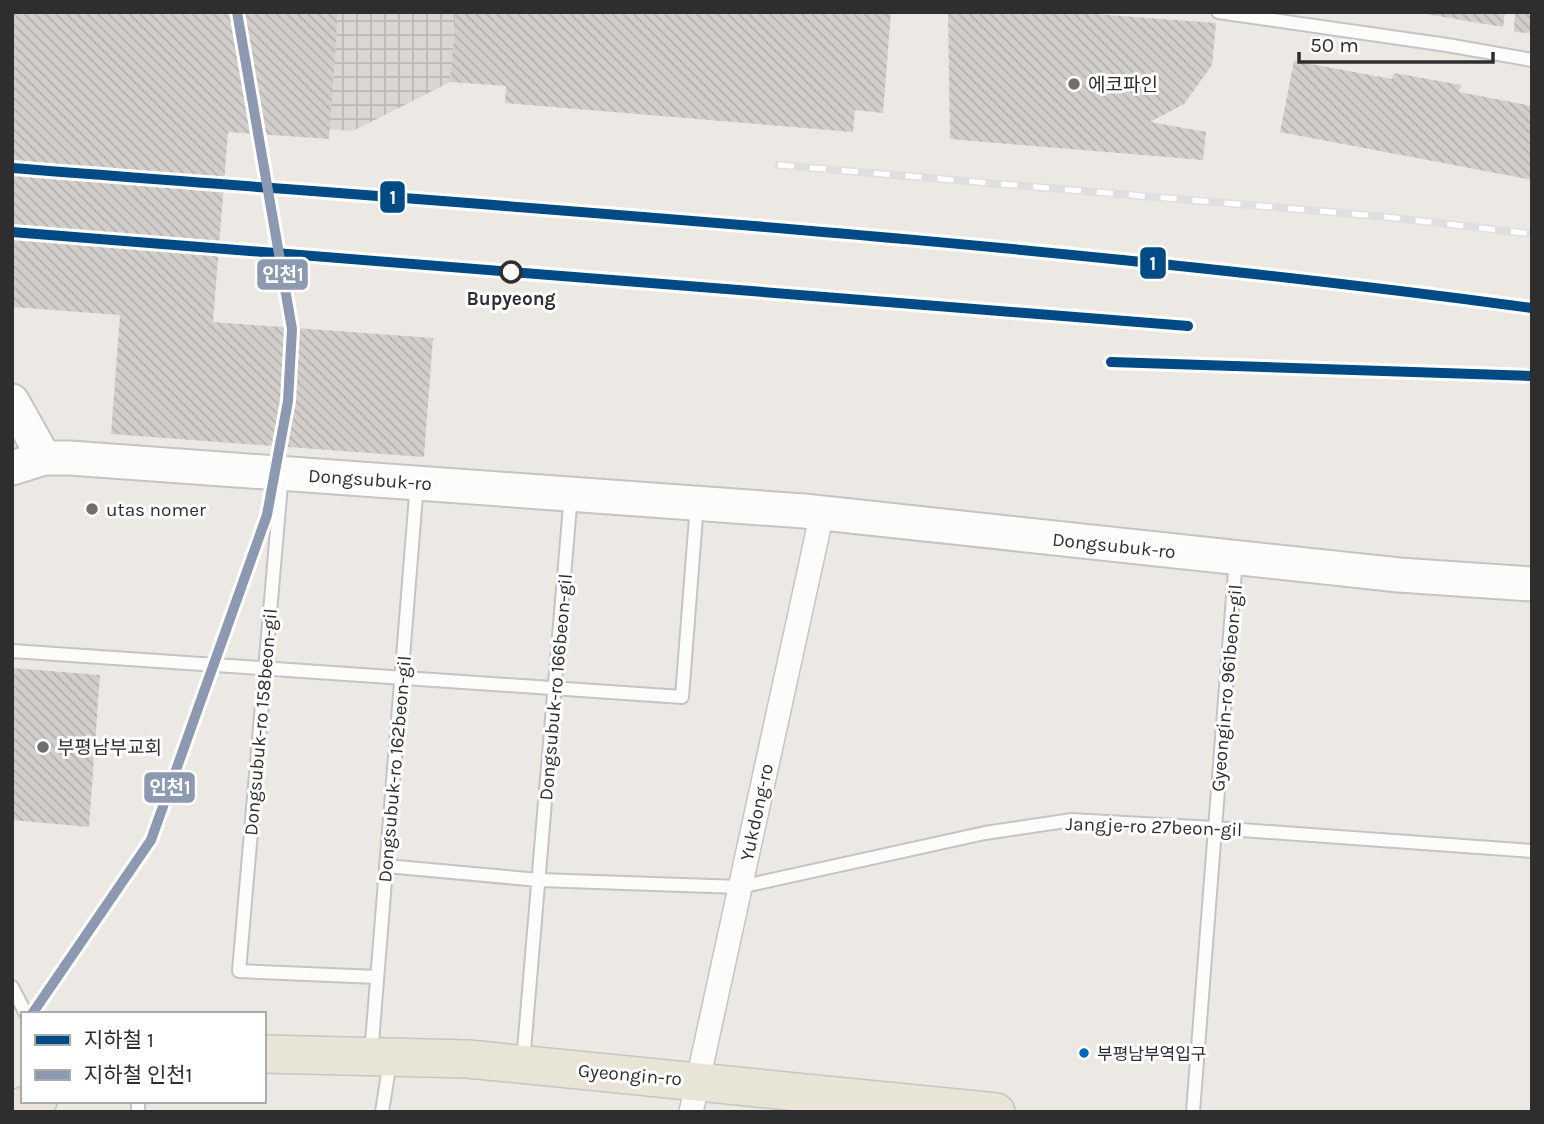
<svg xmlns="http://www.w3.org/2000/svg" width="1544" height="1124" font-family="Karla,'Noto Sans KR',sans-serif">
<defs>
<pattern id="plaza-grid" width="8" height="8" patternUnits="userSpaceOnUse" patternTransform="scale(1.75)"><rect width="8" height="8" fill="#dad6d2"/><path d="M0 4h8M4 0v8" fill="none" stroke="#bbb8b5"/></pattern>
<pattern id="building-back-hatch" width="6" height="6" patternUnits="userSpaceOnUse" patternTransform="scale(1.75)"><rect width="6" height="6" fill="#d1cecb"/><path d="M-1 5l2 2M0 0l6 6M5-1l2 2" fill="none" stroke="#b4b1af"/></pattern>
</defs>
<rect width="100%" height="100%" fill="#ece8e4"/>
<!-- plaza -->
<polygon fill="url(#plaza-grid)" points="338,12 456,12 450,82 353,131 329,129"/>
<!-- building -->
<g fill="url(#building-back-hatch)">
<polygon points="12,12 338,12 329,139 228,132 213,322 433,338 424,457 111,434 120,315 12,307"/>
<polygon points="456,12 891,12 883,113 855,110 853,132 505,103 506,86 450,82"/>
<polygon points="948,12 1068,12 1216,23 1212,65 1184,104 1150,122 1206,132 1203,160 950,139"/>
<polygon points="1414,12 1505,12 1503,27"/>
<polygon points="1515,12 1532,12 1532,33 1514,32"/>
<polygon points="1294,61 1392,79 1394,73 1461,85 1459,92 1532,106 1532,180 1280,132"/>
<polygon points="12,668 100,675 89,827 12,820"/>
</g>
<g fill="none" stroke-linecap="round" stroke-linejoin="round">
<defs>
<g id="lane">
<polyline points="1218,12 1447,45 1532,60"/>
<polyline points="282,473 239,971 377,977"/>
<polyline points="12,651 682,697 697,504"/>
<polyline points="386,866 539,880 740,887 985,833 1072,820 1214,828 1532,851"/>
<polyline points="12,987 26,1014"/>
<polyline points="371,1055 417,483"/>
<polyline points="523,1062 571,494"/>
<polyline points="138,1112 138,1101"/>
<polyline points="382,1112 390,1061"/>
<polyline points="1193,1112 1236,558"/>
</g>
<polyline id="street" points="691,1112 822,513"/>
<g id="secondary">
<polyline points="12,401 44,458"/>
<polyline points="12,468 44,458 70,458 804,511 1399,575 1532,584"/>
</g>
<g id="primary">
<polyline points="264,1054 468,1059 996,1112"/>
<polyline points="12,1110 38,1101"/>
</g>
</defs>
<!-- lane casing -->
<use href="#lane" stroke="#c5c4c5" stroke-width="16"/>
<!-- street casing -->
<use href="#street" stroke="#c5c4c5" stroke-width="26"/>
<!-- secondary casing -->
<use href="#secondary" stroke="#c5c4c5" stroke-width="37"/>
<!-- primary casing -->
<use href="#primary" stroke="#c6c5c4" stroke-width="40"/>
<!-- lane -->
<use href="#lane" stroke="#fcfcfb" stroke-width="12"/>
<!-- street -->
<use href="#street" stroke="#fcfcfb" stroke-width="23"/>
<!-- secondary -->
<use href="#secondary" stroke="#fcfcfb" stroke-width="33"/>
<!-- primary -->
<use href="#primary" stroke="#e8e4d6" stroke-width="37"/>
<defs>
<polyline id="rail" points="778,165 1378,216 1532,234"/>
</defs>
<!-- rail casing -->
<use href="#rail" stroke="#dfdfe1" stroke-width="8"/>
<!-- rail -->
<use href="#rail" stroke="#fff" stroke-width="5" stroke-dasharray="16" stroke-linecap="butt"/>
<defs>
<g id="metro-1">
<path d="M12 168C519 208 1027 240 1532 308"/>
<polyline points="12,232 1188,326"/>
<polyline points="1111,362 1532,376"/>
</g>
<polyline id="metro-2" points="32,1014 151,840 267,515 288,401 292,329 237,12"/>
</defs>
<!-- metro-1 casing -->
<use href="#metro-1" stroke="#fff" stroke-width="16"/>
<!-- metro-2 casing -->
<use href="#metro-2" stroke="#fff" stroke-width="16"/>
<!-- metro-1 -->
<use href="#metro-1" stroke="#004a85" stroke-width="10"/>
<!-- metro-2 -->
<use href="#metro-2" stroke="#8c99b0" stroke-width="10"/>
</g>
<!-- markers -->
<g fill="#706f6e" stroke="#fff" stroke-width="2.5">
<circle cx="1074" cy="84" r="7"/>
<circle cx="92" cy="509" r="7"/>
<circle cx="43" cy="747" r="7"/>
</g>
<circle fill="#fff" stroke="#2e2e2e" stroke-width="3.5" cx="511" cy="272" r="10"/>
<circle fill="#0065bd" stroke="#fff" stroke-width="2.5" cx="1084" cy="1053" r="6"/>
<g text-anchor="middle" stroke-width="6" stroke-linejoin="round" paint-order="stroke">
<!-- bus labels -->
<g font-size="17" fill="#2e2e2e" stroke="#fff" text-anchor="start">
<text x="1097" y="1060">부평남부역입구</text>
</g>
<!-- poi labels -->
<g font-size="19" fill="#2e2e2e" stroke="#fff" text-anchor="start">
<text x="1088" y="91">에코파인</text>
<text x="106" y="516">utas nomer</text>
<text x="57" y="754">부평남부교회</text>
</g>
<!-- stop labels -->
<g font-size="19" font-weight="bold" fill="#2e2e2e" stroke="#fff">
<text x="511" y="305">Bupyeong</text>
</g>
<!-- street labels -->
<g font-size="19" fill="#2e2e2e" stroke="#fff">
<text transform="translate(370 479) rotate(4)" y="7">Dongsubuk-ro</text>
<text transform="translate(1114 545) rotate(6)" y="7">Dongsubuk-ro</text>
<text transform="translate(555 687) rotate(-85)" y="7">Dongsubuk-ro 166beon-gil</text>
<text transform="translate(1226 688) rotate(-85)" y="7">Gyeongin-ro 961beon-gil</text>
<text transform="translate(260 722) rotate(-85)" y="7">Dongsubuk-ro 158beon-gil</text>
<text transform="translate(394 769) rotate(-85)" y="7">Dongsubuk-ro 162beon-gil</text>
<text transform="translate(756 812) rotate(-78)" y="7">Yukdong-ro</text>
<text transform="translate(1154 826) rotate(2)" y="7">Jangje-ro 27beon-gil</text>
<text transform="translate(630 1074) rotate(5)" y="7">Gyeongin-ro</text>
</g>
</g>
<g stroke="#fff" stroke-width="2.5">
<rect x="379" y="180" width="27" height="34" rx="7" fill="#004a85"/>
<rect x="1139" y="246" width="28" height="34" rx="7" fill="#004a85"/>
<rect x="256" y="258" width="53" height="33" rx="7" fill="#8c99b0"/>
<rect x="143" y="771" width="53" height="33" rx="7" fill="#8c99b0"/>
</g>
<g font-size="19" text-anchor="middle" font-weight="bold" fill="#fff">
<text x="393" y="204">1</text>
<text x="1153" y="270">1</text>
<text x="283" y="281">인천1</text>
<text x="170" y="794">인천1</text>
</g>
<!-- border -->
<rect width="1544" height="1124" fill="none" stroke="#2e2e2e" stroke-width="28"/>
<!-- legend -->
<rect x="21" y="1012" width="245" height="91" fill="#ffffff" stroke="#ababab" stroke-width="2"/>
<rect x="35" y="1035" width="35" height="10" fill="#004a85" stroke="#ababab" stroke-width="2"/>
<text x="84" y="1047" font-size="21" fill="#2e2e2e">지하철 1</text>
<rect x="35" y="1070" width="35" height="10" fill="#8c99b0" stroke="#ababab" stroke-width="2"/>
<text x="84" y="1082" font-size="21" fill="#2e2e2e">지하철 인천1</text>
<!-- scale -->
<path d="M1299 52v10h194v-10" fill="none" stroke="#2e2e2e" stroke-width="3.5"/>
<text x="1310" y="52" font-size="21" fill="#2e2e2e" stroke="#ffffff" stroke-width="5" paint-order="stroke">50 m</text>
</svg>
